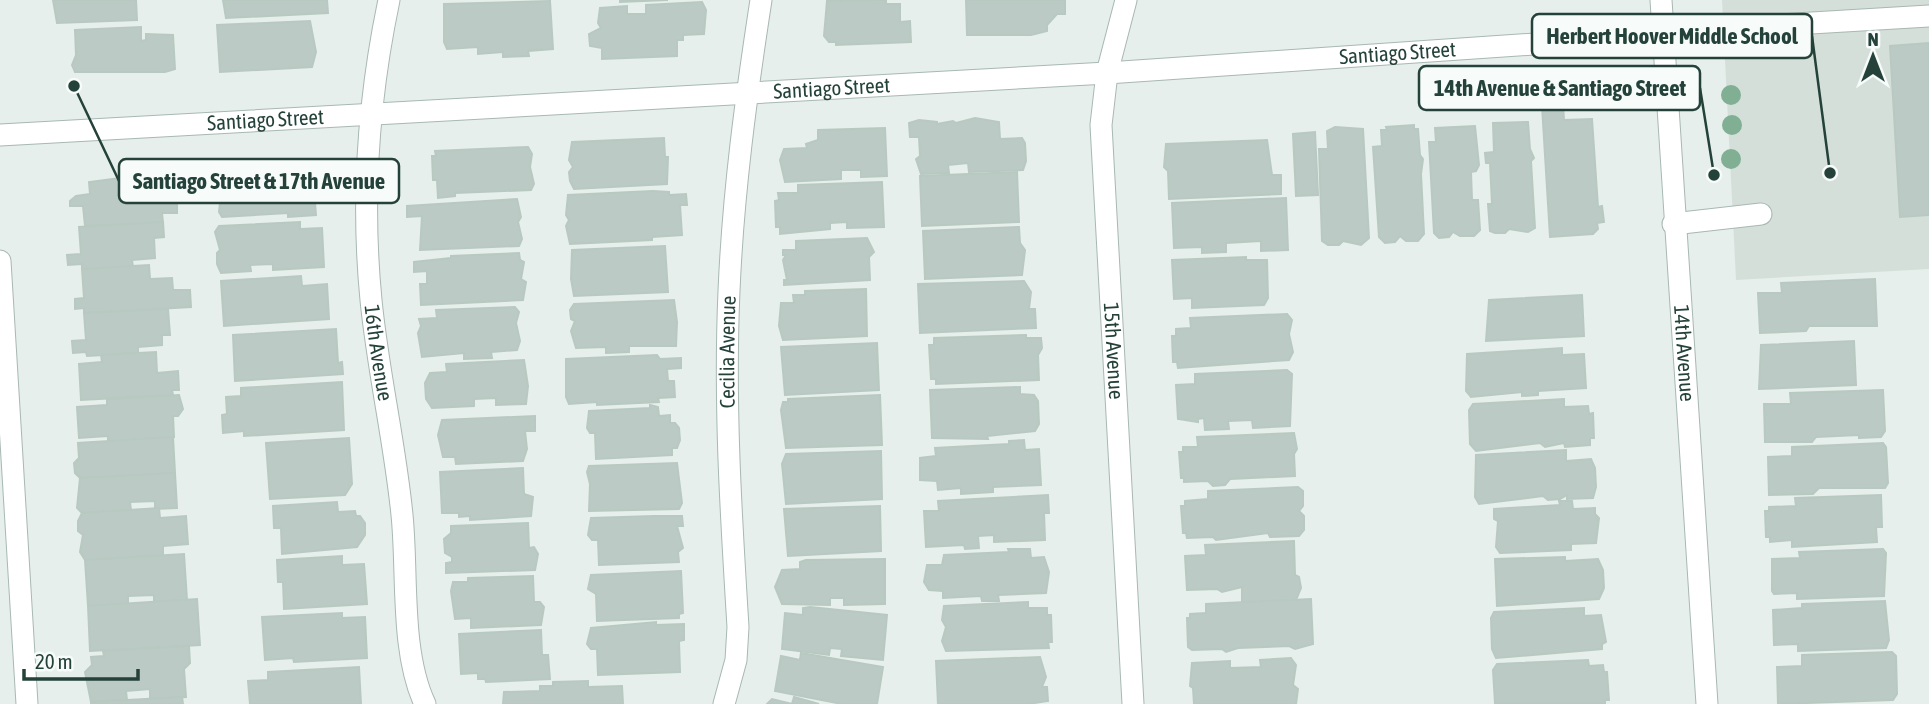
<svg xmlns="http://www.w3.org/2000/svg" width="1929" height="704" viewBox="0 0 1929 704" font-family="'Asap Condensed',sans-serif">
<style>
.built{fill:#d4dfda}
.building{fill:#bbcac4;stroke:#b8c9c2;stroke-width:2}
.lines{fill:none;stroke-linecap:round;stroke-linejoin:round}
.minor-casing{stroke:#a8b8b2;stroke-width:23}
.minor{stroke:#fff;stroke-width:21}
.tree{fill:#80af93}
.labels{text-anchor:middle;stroke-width:7;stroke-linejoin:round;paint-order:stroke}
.street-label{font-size:21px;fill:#24423a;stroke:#f7fbf9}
.leader{fill:none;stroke:#24423a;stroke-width:2.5}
.callout-dot{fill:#24423a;stroke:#f7fbf9;stroke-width:2.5}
.callout{fill:#f7fbf9;stroke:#24423a;stroke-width:2.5}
.callout-label{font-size:23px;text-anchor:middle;font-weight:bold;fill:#24423a}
</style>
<rect width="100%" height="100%" fill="#e6efeb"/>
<!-- built -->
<polygon class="built" points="1722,0 1929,0 1929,269 1736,280"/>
<!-- building -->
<g class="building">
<polygon points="53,0 136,0 137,20 57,23"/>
<polygon points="223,0 327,0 328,13 226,18"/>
<polygon points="620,0 668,0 620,2"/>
<polygon points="886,0 886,4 900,4 900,22 910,21 911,42 836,45 836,42 829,42 824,36 827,1"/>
<polygon points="966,0 1065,0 1065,14 1057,14 1047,25 1047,31 1031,35 967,35"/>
<polygon points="550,1 553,49 528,51 529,56 503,57 503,52 478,54 478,47 447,49 444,42 444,4"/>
<polygon points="702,2 706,10 704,34 683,35 683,40 677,40 677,56 602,59 602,48 590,46 589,34 601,28 598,23 600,8 627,6 627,14 646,14 646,5"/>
<polygon points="310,21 316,52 312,67 220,72 217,25"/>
<polygon points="141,27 141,41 146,40 146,34 173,35 175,69 165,72 75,72 72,65 76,55 75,30"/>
<polygon points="1929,43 1929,215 1900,217 1890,46"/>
<polygon points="1563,105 1564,120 1592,119 1598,207 1602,206 1604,222 1597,223 1598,229 1593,234 1550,237 1542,106"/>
<polygon points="975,118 999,122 1000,139 1022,138 1025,143 1026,161 1023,170 969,172 968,163 948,165 949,173 921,174 916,159 920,156 919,137 910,137 909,123 919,120 937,122 937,124 953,121 956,123"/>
<polygon points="1528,122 1530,149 1534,158 1531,161 1535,228 1528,232 1509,229 1505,233 1495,233 1490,231 1488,204 1492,204 1490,163 1486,163 1485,153 1494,152 1493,123"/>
<polygon points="1414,125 1414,129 1418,129 1420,155 1423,159 1421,174 1424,234 1418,241 1406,241 1400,236 1395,242 1385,243 1379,237 1373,147 1382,146 1381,130 1387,130 1386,127"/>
<polygon points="1475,126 1479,165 1476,171 1471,172 1472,200 1478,200 1480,230 1474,236 1460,236 1453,232 1449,237 1439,238 1434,233 1429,142 1436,142 1435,128"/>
<polygon points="1335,127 1363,129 1369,238 1361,245 1343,241 1339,245 1328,245 1322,241 1319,149 1328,149 1327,131"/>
<polygon points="885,128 887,176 861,177 861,170 841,170 841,179 785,182 780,160 784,149 807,148 806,144 818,140 818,130"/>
<polygon points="1315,132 1318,195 1296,196 1293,134"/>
<polygon points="664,138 665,157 668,157 667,184 574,189 570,181 569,172 573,167 569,160 572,142"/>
<polygon points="1267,140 1272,175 1281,175 1281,194 1169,199 1168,171 1164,167 1166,144"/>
<polygon points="528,147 532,154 530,167 534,184 531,190 455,193 455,196 438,198 437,180 433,180 432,156 436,156 435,151"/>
<polygon points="313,168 313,173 327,183 331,203 315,203 316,215 288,217 288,213 222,217 219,212 221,194 217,181 220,174"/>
<polygon points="1017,172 1019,222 922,226 920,176"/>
<polygon points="135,176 140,179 161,178 162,199 177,198 177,213 162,213 163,222 85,226 83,206 70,206 70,201 76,196 90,194 89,182"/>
<polygon points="882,182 884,227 847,228 847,222 830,223 830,229 780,234 780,227 776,227 775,201 779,200 778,193 798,193 798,185"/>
<polygon points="653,191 669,192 669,195 686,194 687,205 680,205 682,235 652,237 652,240 570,244 566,226 569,220 566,215 568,195"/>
<polygon points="1286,198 1288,250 1261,251 1261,241 1226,243 1226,252 1202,253 1202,247 1174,248 1172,203"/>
<polygon points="517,199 521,217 518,222 522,239 519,246 420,250 422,216 407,217 407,206"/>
<polygon points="163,222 164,237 154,238 155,258 132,260 133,267 82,269 82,264 68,265 67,255 81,254 79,227"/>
<polygon points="300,222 300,229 322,228 324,267 273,270 273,264 250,265 251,271 221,273 217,264 217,253 220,250 215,232 219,226"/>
<polygon points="1019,227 1020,243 1025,250 1022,275 925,279 923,231"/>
<polygon points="867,238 874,252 869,257 870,280 784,285 784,280 787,280 783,260 786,255 783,255 783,250 796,250 796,241"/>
<polygon points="665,246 668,292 574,296 571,279 572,250"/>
<polygon points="519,253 520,260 524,262 521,279 526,282 523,300 421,305 420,284 427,284 427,271 414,272 414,262 451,258 451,256"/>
<polygon points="1246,257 1246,260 1267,260 1268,298 1264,305 1192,308 1192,298 1174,299 1172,260"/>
<polygon points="149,265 150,279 172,278 173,290 190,290 191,307 84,313 84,308 75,309 75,299 84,298 82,269"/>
<polygon points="301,276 302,286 327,284 329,319 224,326 221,281"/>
<polygon points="1875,279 1877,326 1809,326 1806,331 1760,333 1758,293 1782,293 1781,283"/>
<polygon points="1024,281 1031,292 1029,309 1035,309 1036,328 920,333 918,284"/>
<polygon points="866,289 867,336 783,340 779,326 781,303 794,303 793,295 805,295 805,291"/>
<polygon points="1582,295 1584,336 1486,341 1489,300"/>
<polygon points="674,300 677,322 676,346 629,346 629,352 606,353 606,347 576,348 571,331 575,321 571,319 570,310 574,304"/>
<polygon points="515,307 519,312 516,323 520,341 517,350 491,352 492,358 464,359 464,353 422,357 418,333 421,326 419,319 437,318 436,310"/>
<polygon points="168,309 170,335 162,335 162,345 138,347 138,353 87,356 86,352 73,353 72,341 86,340 84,313"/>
<polygon points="1287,314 1292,320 1289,334 1293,352 1289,360 1178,368 1177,362 1173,362 1172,336 1176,336 1176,329 1191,328 1190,318"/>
<polygon points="336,329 338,363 342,362 343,374 235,381 233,335"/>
<polygon points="1026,335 1026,338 1041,338 1042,348 1038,355 1039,380 936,384 936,379 931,379 929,345 934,345 934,338"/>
<polygon points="1854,341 1856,385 1759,389 1761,345"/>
<polygon points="877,343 879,390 785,395 781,347"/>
<polygon points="1562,348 1562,355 1584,354 1586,388 1538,391 1538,395 1522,396 1522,392 1471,397 1466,391 1467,354"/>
<polygon points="156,352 157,373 178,371 179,390 172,390 173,395 81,400 79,364 102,362 101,355"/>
<polygon points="657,355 660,359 681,358 681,368 667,369 668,381 674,381 675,397 658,398 659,402 597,405 597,402 569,404 566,397 566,359"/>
<polygon points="524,360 528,386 526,404 496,405 496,398 474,399 474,406 432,408 426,399 425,383 430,373 447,372 446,364"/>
<polygon points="1287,370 1292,374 1290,426 1253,428 1252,420 1228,421 1229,429 1205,430 1204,418 1198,419 1198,422 1178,419 1176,385 1195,384 1195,374"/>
<polygon points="342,382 344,430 244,436 244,431 223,433 222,415 227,414 226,397 241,396 241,388"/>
<polygon points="1020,387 1020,394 1034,395 1038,401 1039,424 1035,431 987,436 988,439 932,438 930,390"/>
<polygon points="1883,390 1885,431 1881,437 1859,438 1859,435 1816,437 1812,442 1765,442 1764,404 1791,404 1790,393"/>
<polygon points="179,395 183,409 178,416 173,416 174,437 108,441 108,436 79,438 77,407 107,405 107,399"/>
<polygon points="880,395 882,445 786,448 781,410 783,402 788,402 788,399"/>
<polygon points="1564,399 1564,407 1588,406 1589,414 1593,413 1594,438 1590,438 1590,445 1565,447 1564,443 1545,447 1540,443 1476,451 1470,444 1469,410 1473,404"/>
<polygon points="650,405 658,407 659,416 670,415 670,423 675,423 679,428 680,440 677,448 672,448 672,455 596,459 595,433 590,433 587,428 589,411 650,408"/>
<polygon points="535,416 535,431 525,431 527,449 523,461 456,464 455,457 443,457 438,435 442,420"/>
<polygon points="1294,433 1297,449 1294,454 1295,476 1230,479 1225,485 1213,486 1208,481 1184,482 1184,478 1181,478 1179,452 1183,452 1183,447 1198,447 1197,437"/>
<polygon points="173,437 175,473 80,478 75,473 74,463 79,458 78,443"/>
<polygon points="349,438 352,484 345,495 270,499 266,443"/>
<polygon points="1024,440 1025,450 1039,449 1041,485 993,487 993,492 961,494 961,488 938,490 937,481 920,480 920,458 936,456 935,448 1009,444 1009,441"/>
<polygon points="1883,443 1886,447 1888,483 1885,488 1819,488 1813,494 1769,495 1768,457 1792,456 1792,447"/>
<polygon points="1566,450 1566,461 1591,459 1595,468 1596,487 1593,498 1567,499 1567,495 1560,499 1548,500 1543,496 1479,504 1475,497 1476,455"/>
<polygon points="881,451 882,499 786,504 782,464 786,454"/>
<polygon points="677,463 682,503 679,509 589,511 590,484 587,472 589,466"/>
<polygon points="523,468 524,494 533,497 531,516 470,520 470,516 459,517 459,513 442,513 440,472"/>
<polygon points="175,473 177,508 155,509 155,501 130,502 131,510 82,513 77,508 80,478"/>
<polygon points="1298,487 1303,491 1303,506 1299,511 1304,516 1304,530 1299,536 1270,537 1268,533 1216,540 1213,537 1187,538 1186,533 1183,533 1181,506 1185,506 1185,501 1208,499 1208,491"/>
<polygon points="1048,495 1049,513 1044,513 1045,540 994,542 994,535 978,536 979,548 965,549 964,545 926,547 924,511 939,511 938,501"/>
<polygon points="1881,495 1882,527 1876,527 1877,542 1792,547 1792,540 1770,542 1770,537 1766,537 1765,511 1769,511 1769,507 1796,506 1795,498"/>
<polygon points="1559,501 1572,501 1573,509 1595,508 1595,514 1599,518 1596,543 1571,544 1571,550 1500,553 1496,547 1498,521 1494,519 1494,509 1560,505"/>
<polygon points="337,502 338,512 355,511 356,516 360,516 365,523 365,535 357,547 282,554 281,528 274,528 273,506"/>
<polygon points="880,506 881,551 788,556 784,509"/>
<polygon points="159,508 160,518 186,516 188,544 163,546 163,555 85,560 80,552 83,535 78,531 78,521 82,513"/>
<polygon points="654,516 682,516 683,526 677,526 683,548 678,552 679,562 599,565 598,540 592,540 588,535 591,518"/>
<polygon points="528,523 529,548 534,547 538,554 535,570 446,573 446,563 452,562 452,557 445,553 444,539 451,533 451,526"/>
<polygon points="1294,541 1295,575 1299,577 1301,588 1296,600 1242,603 1242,587 1222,592 1217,589 1187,590 1185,556 1206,555 1205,545"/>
<polygon points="1008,549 1030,549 1031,558 1044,557 1049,572 1046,593 998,595 999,601 982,601 981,596 943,598 943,591 929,590 924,582 927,565 942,565 944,555 1009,552"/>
<polygon points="1883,549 1886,553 1884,596 1797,599 1797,593 1774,594 1772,591 1772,559 1800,558 1799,552"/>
<polygon points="184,554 187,600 154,602 154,595 128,596 128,604 88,606 85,560"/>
<polygon points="342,556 342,565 364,564 367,604 284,609 283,582 278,582 277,560"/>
<polygon points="1565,557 1565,561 1598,559 1603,570 1604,588 1599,599 1497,606 1495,559"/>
<polygon points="885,559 885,604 844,605 844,598 830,598 830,605 782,604 775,587 782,570 800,569 800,562 806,560"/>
<polygon points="681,571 683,613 679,614 679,618 597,621 596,594 588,589 591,575"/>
<polygon points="533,576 534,602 540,602 544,607 541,625 471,628 471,618 455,619 451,591 453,582 468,582 468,578"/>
<polygon points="197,599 200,645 90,651 88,606"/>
<polygon points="1311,599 1313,644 1295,649 1289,646 1238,648 1226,652 1222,649 1192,650 1188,647 1187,618 1190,618 1190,614 1206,613 1206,604"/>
<polygon points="1885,601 1889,640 1886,648 1798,651 1798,644 1774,645 1773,610 1802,608 1802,604"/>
<polygon points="1028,602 1028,608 1047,608 1047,615 1051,615 1052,642 1048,642 1049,648 946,651 942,641 946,627 942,620 944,606"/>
<polygon points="810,607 887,615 883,660 841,656 842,649 830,648 829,655 782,649 785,613 803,615 803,608"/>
<polygon points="1584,608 1584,616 1601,615 1606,642 1602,644 1602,649 1496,658 1492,649 1491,618 1494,612"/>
<polygon points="342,613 342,618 365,617 367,658 294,662 293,658 265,660 262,617"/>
<polygon points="656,622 656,625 684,624 684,640 679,641 680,672 598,675 597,649 591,649 587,644 591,628"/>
<polygon points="541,630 542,655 548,655 550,679 486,682 485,679 478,679 478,673 461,674 459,634"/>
<polygon points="189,646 190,663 184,669 186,697 150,699 150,689 126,691 127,700 91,702 85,672 92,665 91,657 104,656 103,651"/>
<polygon points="1892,652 1896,656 1897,694 1893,700 1778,704 1777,667 1802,666 1802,655"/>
<polygon points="801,653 883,667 877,704 842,704 775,691 781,656 800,660"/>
<polygon points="1040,657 1046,677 1042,687 1047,687 1048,701 1028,704 938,704 936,661"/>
<polygon points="1291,658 1296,665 1293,685 1298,689 1296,704 1194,704 1193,688 1190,686 1192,663 1230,661 1230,668 1261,667 1260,660"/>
<polygon points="1588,660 1589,666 1603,665 1604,672 1607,672 1609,700 1605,700 1605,704 1495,703 1493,670 1497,664"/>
<polygon points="359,667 361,704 250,704 248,681 268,680 268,672"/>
<polygon points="588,681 588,687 622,686 623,704 503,704 504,692 540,691 540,686 553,686 553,682"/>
<polygon points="182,697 183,704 91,704 91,702"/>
<polygon points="794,697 819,704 767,704 772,699 792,704"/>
</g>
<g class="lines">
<!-- minor casing -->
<g class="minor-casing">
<g id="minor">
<path id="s1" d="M389,0C368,100 361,198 371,300C378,372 395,443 402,515C408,573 400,651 425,704"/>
<path id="s2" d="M1126,0L1107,73L1101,125L1133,704"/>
<path id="s3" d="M1661,0L1707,704"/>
<path id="s4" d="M0,135L1107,73L1593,40L1726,28L1929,16"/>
<polyline points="1673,224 1761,214"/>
<polyline points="0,261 27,704"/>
<path id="s5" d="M724,704L736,660L738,627C731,515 724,404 729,291C733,194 746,97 761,0"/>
</g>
</g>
<!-- minor -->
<use href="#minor" class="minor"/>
</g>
<!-- trees -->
<g class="tree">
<circle cx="1731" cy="95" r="10"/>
<circle cx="1732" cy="125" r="10"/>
<circle cx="1731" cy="159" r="10"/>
</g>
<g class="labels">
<!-- street labels -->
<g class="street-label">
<text dy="7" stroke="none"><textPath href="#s4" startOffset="1400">Santiago Street</textPath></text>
<text dy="7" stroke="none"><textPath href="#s4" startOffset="833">Santiago Street</textPath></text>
<text dy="7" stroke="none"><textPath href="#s4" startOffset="266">Santiago Street</textPath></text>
<text dy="7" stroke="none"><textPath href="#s2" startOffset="354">15th Avenue</textPath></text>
<text dy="7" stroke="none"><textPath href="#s5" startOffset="354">Cecilia Avenue</textPath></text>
<text dy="7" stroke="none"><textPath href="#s3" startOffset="354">14th Avenue</textPath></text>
<text dy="7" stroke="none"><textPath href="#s1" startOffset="355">16th Avenue</textPath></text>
</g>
</g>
<!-- callouts -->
<path class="leader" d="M1830 173L1812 36M1714 175L1700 88M74 86L119 181"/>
<g class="callout-dot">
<circle cx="1830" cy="173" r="7"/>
<circle cx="1714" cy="175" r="7"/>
<circle cx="74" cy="86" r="7"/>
</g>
<g class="callout">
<rect x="1532" y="14" width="280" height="44" rx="7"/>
<rect x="1419" y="66" width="281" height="44" rx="7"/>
<rect x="119" y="159" width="280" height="44" rx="7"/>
</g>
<g class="callout-label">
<text x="1672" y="44">Herbert Hoover Middle School</text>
<text x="1560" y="96">14th Avenue &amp; Santiago Street</text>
<text x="259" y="189">Santiago Street &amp; 17th Avenue</text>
</g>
<!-- north arrow -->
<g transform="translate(1873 56)" stroke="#f7fbf9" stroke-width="5" paint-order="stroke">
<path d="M0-5L12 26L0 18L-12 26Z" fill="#24423a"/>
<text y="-10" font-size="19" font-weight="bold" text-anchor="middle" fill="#24423a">N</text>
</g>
<!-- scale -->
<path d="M24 669v10h114v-10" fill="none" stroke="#24423a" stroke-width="3.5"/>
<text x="35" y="669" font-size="21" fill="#24423a" stroke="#f7fbf9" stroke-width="5" paint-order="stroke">20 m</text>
</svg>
